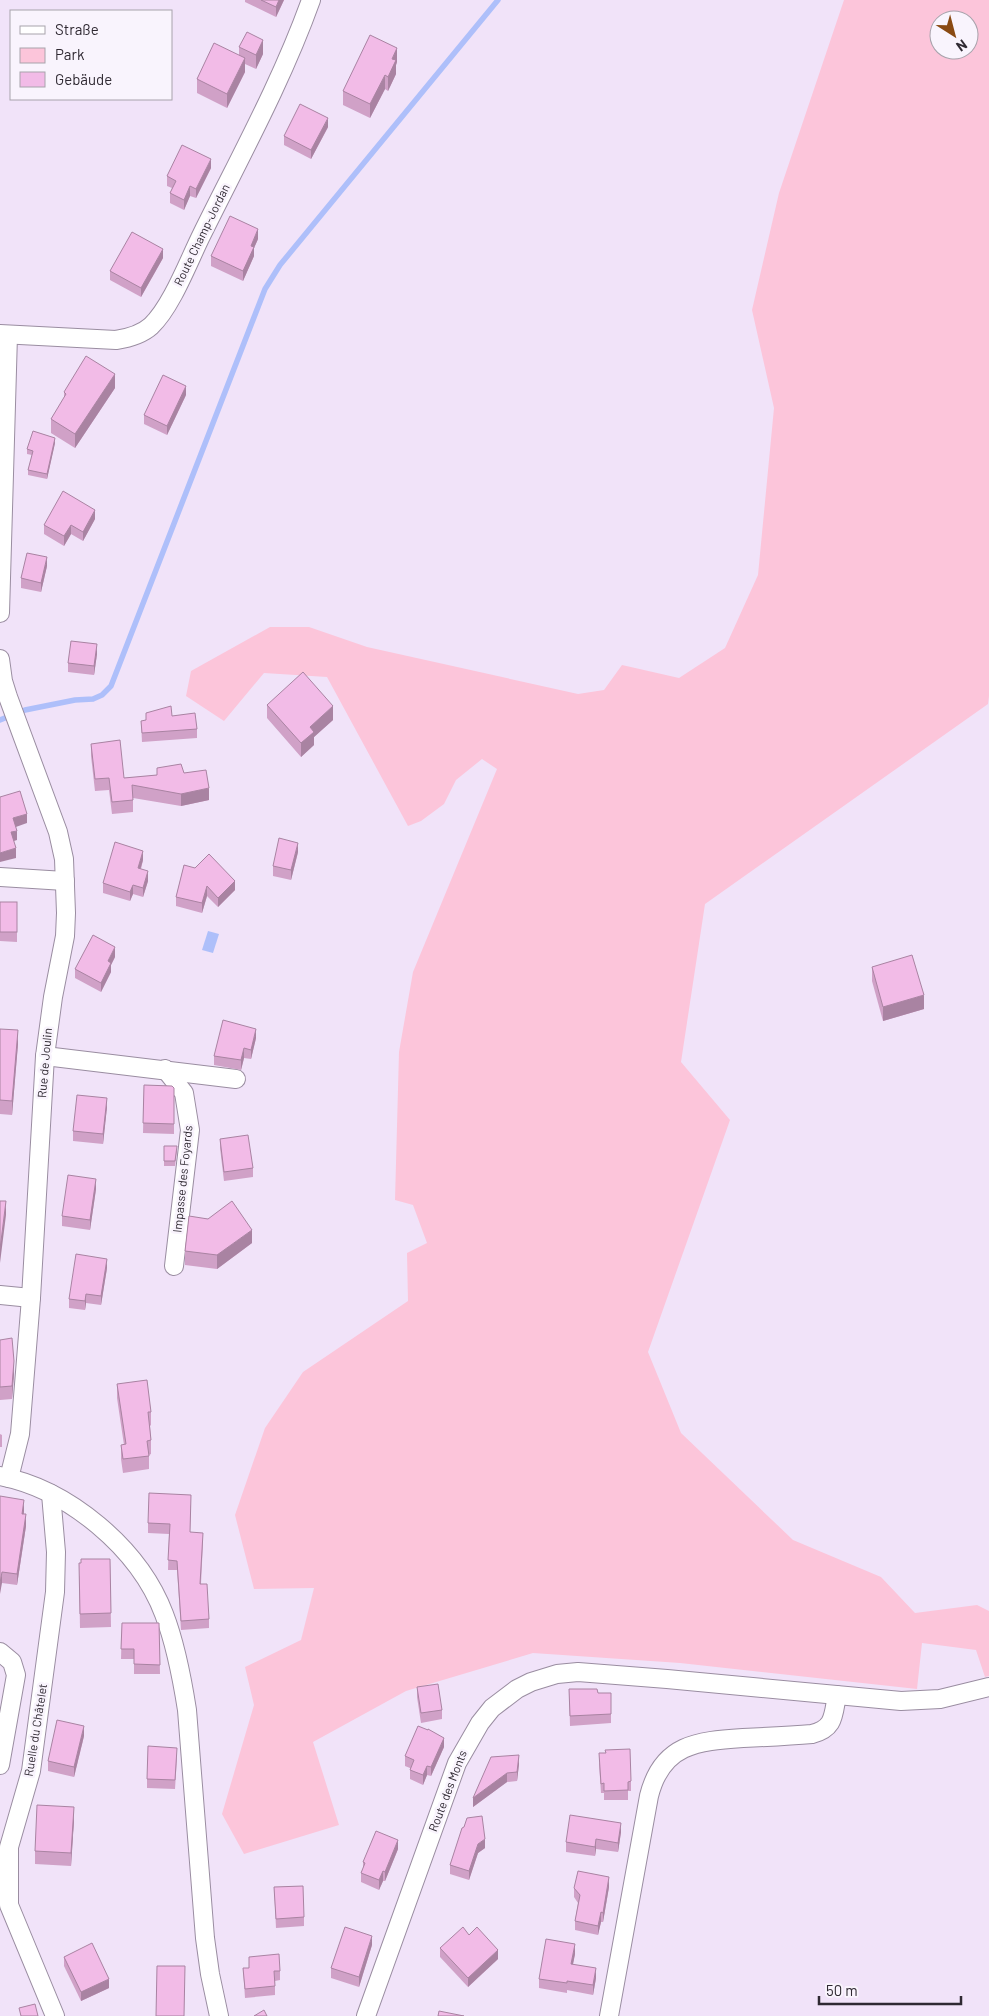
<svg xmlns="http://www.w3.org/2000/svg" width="989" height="2016" viewBox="0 0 989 2016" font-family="Barlow,sans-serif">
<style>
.green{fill:#fcc5da;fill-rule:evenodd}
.water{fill:#aebffa}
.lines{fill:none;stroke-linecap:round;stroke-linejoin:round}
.stream{stroke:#aebffa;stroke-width:5.5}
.street-casing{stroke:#9a8da1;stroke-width:20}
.street{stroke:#fff;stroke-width:18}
.wall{fill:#d0a1c7}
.shaded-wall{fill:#a983a2}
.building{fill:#f2bbe7;stroke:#a983a2}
.labels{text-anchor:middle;stroke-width:5;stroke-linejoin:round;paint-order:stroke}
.street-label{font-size:12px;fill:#2f2932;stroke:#f9f4fd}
</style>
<rect width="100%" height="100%" fill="#f1e3f9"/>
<!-- green -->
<path class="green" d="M844,0H989V696L988,704L705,904L681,1062L730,1120L648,1352L681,1433L793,1540L881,1577L915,1613L977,1605L989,1611V1676L985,1677L976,1650L922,1643L917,1689L680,1663L533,1653L406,1691L313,1742L339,1825L244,1854L222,1814L254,1705L245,1667L301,1640L314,1588L254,1589L235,1515L265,1428L303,1372L408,1301L407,1253L427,1243L413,1205L395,1200L399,1052L413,972L497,769L482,759L456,780L444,804L421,821L408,826L327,677L264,673L224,721L186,696L191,671L270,627H309L367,647L578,694L604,690L622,665L679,678L725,648L758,575L774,408L752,310L779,193ZM939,20H969V50H939Z"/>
<!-- water -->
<polygon class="water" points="208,931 219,934 213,953 202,950"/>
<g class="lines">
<!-- stream -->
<polyline class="stream" points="0,720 25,710 75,700 93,699 102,695 111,686 265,289 280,265 498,0"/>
<!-- street casing -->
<g class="street-casing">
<g id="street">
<path d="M0,334L116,340C129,338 141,335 151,326C172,306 189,260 202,234C240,157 282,81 311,0"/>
<polyline points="0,613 8,335"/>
<polyline points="0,659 3,681 8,697 58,832 64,859 66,913 65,936 53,997 45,1056 31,1298 20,1434 9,1478"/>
<polyline points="0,877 65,881"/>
<polyline points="45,1056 236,1079"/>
<polyline points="165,1069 184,1093 190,1130 174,1266"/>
<polyline points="0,1295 31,1298"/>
<path d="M0,1476C68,1489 139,1548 164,1614C176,1645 182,1678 187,1710L205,1938L210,1974L219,2016"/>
<polyline points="51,1494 56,1552 55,1592 31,1771 9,1847 9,1905 55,2016"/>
<polyline points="0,1652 12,1662 16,1675 0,1765"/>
<polyline points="366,2016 457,1763 480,1723 492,1708 517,1689 531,1682 557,1674 578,1672 667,1679 901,1701 940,1699 989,1687"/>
<path d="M609,2016L649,1796C662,1744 697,1741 743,1738C766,1737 789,1736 812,1734C835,1728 833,1715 837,1695"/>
</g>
</g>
<!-- street -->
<use href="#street" class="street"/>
</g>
<!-- wall -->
<g class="wall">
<polygon points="245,0 284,0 276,17 245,2"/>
<polygon points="239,47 263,54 256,69 245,64 245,72 227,108 197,93 197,79 239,55"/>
<polygon points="397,62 396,65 396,74 388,91 385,89 370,118 343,105 343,91"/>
<polygon points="328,127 311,159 284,145 284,136"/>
<polygon points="211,168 196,198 190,196 184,210 170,203 170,193 172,188 167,186 167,176"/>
<polygon points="258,239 254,248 254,256 243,281 211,266 211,256"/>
<polygon points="163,258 141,297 110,280 110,271"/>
<polygon points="115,388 75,448 51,433 51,419 64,399 64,392"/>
<polygon points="186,395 167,435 144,424 144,415"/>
<polygon points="55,443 47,479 28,475 28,470 32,455 27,454 27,449"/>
<polygon points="95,519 83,541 71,534 64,546 44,534 44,525"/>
<polygon points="47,566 41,592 21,588 21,578"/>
<polygon points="97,654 94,675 68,672 68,663"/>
<polygon points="267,705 333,720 314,737 314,745 301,757 267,718"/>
<polygon points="141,721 197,729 197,738 142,742"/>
<polygon points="91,744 124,778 184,773 209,800 181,806 133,798 133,812 112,814 109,790 95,791 91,756"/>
<polygon points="298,852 291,880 273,876 273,866"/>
<polygon points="143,860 141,869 148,881 143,897 133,894 130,901 103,893 103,883"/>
<polygon points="184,865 235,890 218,907 207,896 202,913 176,906 176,897"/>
<polygon points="0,902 17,902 17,942 0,941"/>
<polygon points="115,957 111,965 111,972 101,992 75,978 75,969"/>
<polygon points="872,967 924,1009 883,1021 872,981"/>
<polygon points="0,1029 18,1044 12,1115 0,1114"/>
<polygon points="256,1038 251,1059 244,1058 241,1070 214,1065 214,1056"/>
<polygon points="144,1085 174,1088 174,1134 143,1133"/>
<polygon points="107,1107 103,1144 73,1141 73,1131"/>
<polygon points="220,1139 253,1168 253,1177 224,1181 220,1148"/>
<polygon points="164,1146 177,1151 175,1166 164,1166"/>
<polygon points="96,1189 90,1230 62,1226 62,1216"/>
<polygon points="252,1243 217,1269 185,1265 185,1251"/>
<polygon points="107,1268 101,1305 86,1303 85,1310 69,1308 69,1299"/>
<polygon points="0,1340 14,1374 12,1399 0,1400"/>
<polygon points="117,1384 151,1412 151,1425 150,1426 151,1440 151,1454 149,1455 149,1469 123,1473 121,1459 121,1445 124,1445 117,1398"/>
<polygon points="0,1434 2,1435 2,1447 0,1447"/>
<polygon points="0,1496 24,1511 24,1514 26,1526 17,1585 2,1583"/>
<polygon points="191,1505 190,1532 203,1542 201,1584 209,1619 209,1628 181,1630 177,1570 168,1570 169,1534 148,1533 148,1523"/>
<polygon points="110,1559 111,1627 80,1628 79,1576"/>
<polygon points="122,1623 159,1623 160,1674 134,1674 134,1659 121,1659"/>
<polygon points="417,1687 442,1710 442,1719 421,1723 417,1697"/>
<polygon points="569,1689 598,1693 611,1693 611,1723 570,1726"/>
<polygon points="84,1736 74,1777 48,1771 48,1761"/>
<polygon points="444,1747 431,1776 427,1775 423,1785 410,1779 410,1768 405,1766 405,1756"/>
<polygon points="177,1757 175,1789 147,1788 147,1779"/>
<polygon points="599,1763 631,1781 631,1791 628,1791 628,1800 604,1800 604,1793 601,1793"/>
<polygon points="519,1764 517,1781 507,1782 473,1807 473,1798"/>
<polygon points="74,1820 71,1866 35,1864 35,1851"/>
<polygon points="464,1827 485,1848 478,1853 469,1880 450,1874 450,1865"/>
<polygon points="621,1832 618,1852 596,1849 595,1856 566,1852 566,1842"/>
<polygon points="398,1849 385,1881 383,1881 379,1890 361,1882 361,1873 363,1869 363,1862"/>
<polygon points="274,1887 304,1917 304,1926 276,1928"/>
<polygon points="609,1887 603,1922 601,1922 598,1935 575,1930 575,1921 578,1903 574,1897 574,1888"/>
<polygon points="469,1935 498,1959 468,1987 440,1957 440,1948"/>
<polygon points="372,1945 359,1987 331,1978 331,1968"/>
<polygon points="575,1954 573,1964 596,1978 593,1995 567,1990 567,1993 539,1988 539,1979"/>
<polygon points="64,1957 109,1988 81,2001 64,1966"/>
<polygon points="249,1957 280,1971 280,1980 275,1981 275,1995 245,1998 243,1968 249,1968"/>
</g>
<!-- shaded-wall -->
<g class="shaded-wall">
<polygon points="279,0 284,0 276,17 276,7"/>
<polygon points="263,40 263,54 256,69 256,55"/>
<polygon points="397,48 397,62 396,65 396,74 388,91 388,77 392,59"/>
<polygon points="245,58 245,72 227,108 227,94"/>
<polygon points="385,75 385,89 370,118 370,104"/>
<polygon points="328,118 328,127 311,159 311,150"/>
<polygon points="211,159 211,168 196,198 196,189"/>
<polygon points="190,186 190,196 184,210 184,200"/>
<polygon points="258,229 258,239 254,248 254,256 243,281 243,271 251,246"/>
<polygon points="163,249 163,258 141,297 141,288"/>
<polygon points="115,374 115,388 75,448 75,434"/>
<polygon points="186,386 186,395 167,435 167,426"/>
<polygon points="55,438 55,443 47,479 47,474"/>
<polygon points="95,510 95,519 83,541 83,532"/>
<polygon points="71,525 71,534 64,546 64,536"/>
<polygon points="47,557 47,566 41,592 41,583"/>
<polygon points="97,644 97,654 94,675 94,666"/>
<polygon points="333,706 333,720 314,737 314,745 301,757 301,743 310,727"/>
<polygon points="209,788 209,800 181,806 181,794"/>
<polygon points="27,814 27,823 13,828 13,818"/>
<polygon points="17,831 17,840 11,842 11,832"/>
<polygon points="298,843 298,852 291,880 291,870"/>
<polygon points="16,848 16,858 0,862 0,853"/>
<polygon points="143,851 143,860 138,877 138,868"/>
<polygon points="148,871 148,881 143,897 143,888"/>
<polygon points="235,881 235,890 218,907 218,898"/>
<polygon points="133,885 133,894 130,901 130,892"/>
<polygon points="207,886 207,896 202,913 202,903"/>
<polygon points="115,947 115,957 111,965 111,972 101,992 101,983 108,961"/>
<polygon points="924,995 924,1009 883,1021 883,1007"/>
<polygon points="256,1029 256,1038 251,1059 251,1050"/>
<polygon points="18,1030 18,1044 12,1115 12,1101"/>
<polygon points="244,1048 244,1058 241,1070 241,1060"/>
<polygon points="107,1098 107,1107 103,1144 103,1134"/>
<polygon points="96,1179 96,1189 90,1230 90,1220"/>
<polygon points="6,1201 6,1215 0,1263 0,1249"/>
<polygon points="252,1230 252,1243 217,1269 217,1255"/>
<polygon points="107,1259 107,1268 101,1305 101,1296"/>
<polygon points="86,1294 86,1303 85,1310 85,1301"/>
<polygon points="14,1361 14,1374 12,1399 12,1386"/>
<polygon points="24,1500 24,1511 22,1525 22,1514"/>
<polygon points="26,1514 26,1526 17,1585 17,1574"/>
<polygon points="2,1572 2,1583 0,1594 0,1583"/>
<polygon points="84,1726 84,1736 74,1777 74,1767"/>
<polygon points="444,1738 444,1747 431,1776 431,1767"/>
<polygon points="519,1755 519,1764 517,1781 517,1772"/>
<polygon points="427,1766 427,1775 423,1785 423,1775"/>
<polygon points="507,1773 507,1782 473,1807 473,1798"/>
<polygon points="74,1807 74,1820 71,1866 71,1853"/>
<polygon points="621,1823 621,1832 618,1852 618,1843"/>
<polygon points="485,1839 485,1848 478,1853 469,1880 469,1871 478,1844"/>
<polygon points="596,1839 596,1849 595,1856 595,1847"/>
<polygon points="398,1840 398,1849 385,1881 385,1872"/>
<polygon points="383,1871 383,1881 379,1890 379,1880"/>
<polygon points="609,1877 609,1887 603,1922 603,1913"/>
<polygon points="601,1912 601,1922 598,1935 598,1926"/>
<polygon points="372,1936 372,1945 359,1987 359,1977"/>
<polygon points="575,1944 575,1954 571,1974 571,1964"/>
<polygon points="498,1950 498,1959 468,1987 468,1978"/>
<polygon points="596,1968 596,1978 593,1995 593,1985"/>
<polygon points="109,1979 109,1988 81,2001 81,1992"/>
</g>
<!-- building -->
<g class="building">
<polygon points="261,0 279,0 276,7"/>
<polygon points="247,32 263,40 256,55 239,47"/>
<polygon points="370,35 397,48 392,59 396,60 388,77 385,75 370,104 343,91"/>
<polygon points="214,43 245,58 227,94 197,79"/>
<polygon points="300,104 328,118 311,150 284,136"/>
<polygon points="182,145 211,159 196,189 190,186 184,200 170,193 176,181 167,176"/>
<polygon points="230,216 258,229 251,246 254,247 243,271 211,256"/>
<polygon points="132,232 163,249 141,288 110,271"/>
<polygon points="86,356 115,374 75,434 51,419 66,394 64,392"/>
<polygon points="163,375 186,386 167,426 144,415"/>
<polygon points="33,431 55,438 47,474 28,470 33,451 27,449"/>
<polygon points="63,491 95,510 83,532 71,525 64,536 44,525"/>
<polygon points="27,553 47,557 41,583 21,578"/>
<polygon points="71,641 97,644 94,666 68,663"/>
<polygon points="303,672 333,706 310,727 314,732 301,743 267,705"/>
<polygon points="171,706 172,716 195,713 197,729 142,733 141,721 146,720 146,713"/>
<polygon points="120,740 124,778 157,775 157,768 181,764 184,773 206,770 209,788 181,794 132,785 133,800 112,802 109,778 95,779 91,744"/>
<polygon points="20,791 27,814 13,818 17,831 11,832 16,848 0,853 0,797"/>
<polygon points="279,838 298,843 291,870 273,866"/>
<polygon points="115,842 143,851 138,868 148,871 143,888 133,885 130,892 103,883"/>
<polygon points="209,854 235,881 218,898 207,886 202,903 176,897 184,865 195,868"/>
<rect x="0" y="902" width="17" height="30"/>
<polygon points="93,935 115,947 108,961 111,963 101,983 75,969"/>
<polygon points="912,955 924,995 883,1007 872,967"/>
<polygon points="223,1020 256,1029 251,1050 244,1048 241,1060 214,1056"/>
<polygon points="0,1029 18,1030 12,1101 0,1100"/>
<polygon points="144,1085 172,1086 174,1088 174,1124 143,1123"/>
<polygon points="77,1095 107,1098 103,1134 73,1131"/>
<polygon points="248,1135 253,1168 224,1172 220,1139"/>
<polygon points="164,1146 177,1146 175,1161 164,1161"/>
<polygon points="68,1175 96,1179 90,1220 62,1216"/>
<polygon points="0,1201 6,1201 0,1249"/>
<polygon points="232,1201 252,1230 217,1255 185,1251 189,1216 208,1219"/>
<polygon points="76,1254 107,1259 101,1296 86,1294 85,1301 69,1299"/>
<polygon points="12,1338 14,1361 12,1386 0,1387 0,1340"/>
<polygon points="147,1380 151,1412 148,1412 151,1440 147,1441 149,1456 123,1459 121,1445 126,1444 117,1384"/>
<polygon points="149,1493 191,1495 190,1532 203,1533 200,1584 207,1584 209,1619 181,1621 177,1561 168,1560 170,1524 148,1523"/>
<polygon points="0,1496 24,1500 22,1514 26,1514 17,1574 2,1572 0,1583"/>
<polygon points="81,1559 110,1559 111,1613 80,1614 79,1563 81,1563"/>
<polygon points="122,1623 159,1623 160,1665 134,1664 134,1649 121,1649"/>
<polygon points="438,1684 442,1710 421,1713 417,1687"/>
<polygon points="569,1689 597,1689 598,1693 611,1693 611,1714 570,1716"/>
<polygon points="57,1720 84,1726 74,1767 48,1761"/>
<polygon points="418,1726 428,1730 428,1729 444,1738 431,1767 427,1766 423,1775 410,1770 414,1760 405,1756"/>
<polygon points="148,1746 177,1748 175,1780 147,1779"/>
<polygon points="630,1749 631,1781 628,1782 628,1790 604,1791 604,1783 601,1784 599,1753 606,1753 605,1750"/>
<polygon points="519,1755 517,1772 507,1773 473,1798 491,1757"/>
<polygon points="37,1805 74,1807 71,1853 35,1851"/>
<polygon points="570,1815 621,1823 618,1843 596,1839 595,1847 566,1842"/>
<polygon points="482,1816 485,1839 478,1844 469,1871 450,1865 462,1828 464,1827 467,1818"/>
<polygon points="376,1831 398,1840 385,1872 383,1871 379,1880 361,1873 365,1863 363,1862"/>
<polygon points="578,1871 609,1877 603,1913 601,1912 598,1926 575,1921 580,1895 574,1888"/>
<polygon points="303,1886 304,1917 276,1919 274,1887"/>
<polygon points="345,1927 372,1936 359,1977 331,1968"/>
<polygon points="463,1927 469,1935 477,1927 498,1950 468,1978 440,1948"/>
<polygon points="546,1939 575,1944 571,1964 596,1968 593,1985 567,1981 567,1983 539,1979"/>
<polygon points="92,1943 109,1979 81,1992 64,1957"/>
<polygon points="279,1954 280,1971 274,1971 275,1986 245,1989 243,1968 249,1968 249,1957"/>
<polygon points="157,1966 185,1966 184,2016 156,2016"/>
<polygon points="35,2004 38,2016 21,2016 19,2008"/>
<polygon points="264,2010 267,2016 254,2016"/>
<polygon points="439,2011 464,2016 438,2016"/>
</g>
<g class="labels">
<!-- street labels -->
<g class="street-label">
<text transform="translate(202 235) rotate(-64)" y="4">Route Champ-Jordan</text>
<text transform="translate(45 1063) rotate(-85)" y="4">Rue de Joulin</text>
<text transform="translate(183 1179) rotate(-84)" y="4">Impasse des Foyards</text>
<text transform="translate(36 1730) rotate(-81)" y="4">Ruelle du Châtelet</text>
<text transform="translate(448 1791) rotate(-69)" y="4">Route des Monts</text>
</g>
</g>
<!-- legend -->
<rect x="10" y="10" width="162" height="90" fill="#f9f4fd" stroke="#a8a3ac"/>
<rect x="20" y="26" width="25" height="8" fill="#ffffff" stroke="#a8a3ac"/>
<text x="55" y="35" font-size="15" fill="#2f2932">Straße</text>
<rect x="20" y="48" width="25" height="15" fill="#fcc5da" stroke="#a8a3ac"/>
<text x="55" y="60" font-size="15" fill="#2f2932">Park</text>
<rect x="20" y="72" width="25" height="15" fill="#f2bbe7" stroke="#a8a3ac"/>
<text x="55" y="85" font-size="15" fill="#2f2932">Gebäude</text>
<!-- north arrow -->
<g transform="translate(954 35) rotate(144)"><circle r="24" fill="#f9f4fd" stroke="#a8a3ac"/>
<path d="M0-4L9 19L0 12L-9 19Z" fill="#8a4a13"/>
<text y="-8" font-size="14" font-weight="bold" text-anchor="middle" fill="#2f2932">N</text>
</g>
<!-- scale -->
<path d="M819 1996v8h142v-8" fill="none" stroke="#2f2932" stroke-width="2.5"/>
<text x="826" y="1996" font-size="15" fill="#2f2932" stroke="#f9f4fd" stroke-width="4" paint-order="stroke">50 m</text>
</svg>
